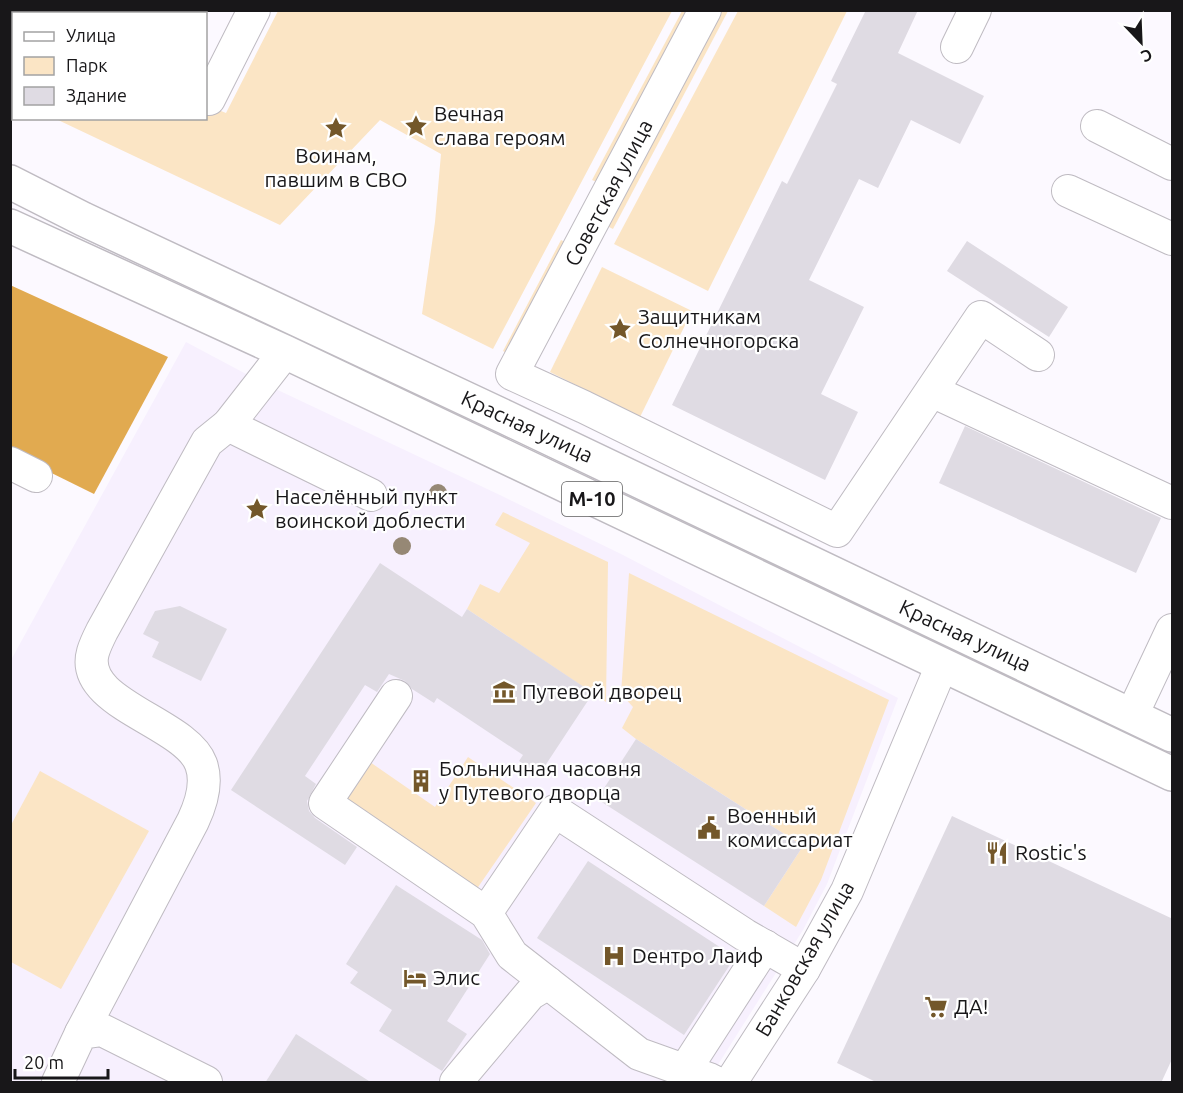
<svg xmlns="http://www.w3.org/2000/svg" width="1183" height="1093" viewBox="0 0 1183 1093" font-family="Ubuntu,sans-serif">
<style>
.built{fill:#f7f0fe}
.green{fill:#fbe5c5}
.forest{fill:#e1aa50}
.building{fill:#dfdbe3}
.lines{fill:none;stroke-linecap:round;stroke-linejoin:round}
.minor-casing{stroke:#bfbbc2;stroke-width:34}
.highway-casing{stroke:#bfbbc2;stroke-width:36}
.minor{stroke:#fff;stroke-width:32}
.highway{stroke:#fff;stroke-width:33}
.tree{fill:#968875}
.labels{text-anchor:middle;stroke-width:4.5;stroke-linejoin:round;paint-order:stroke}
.shield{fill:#fff;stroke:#5d5d5e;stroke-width:1.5}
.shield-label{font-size:20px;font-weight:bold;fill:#181719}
.poi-label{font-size:21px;fill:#181719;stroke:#fff;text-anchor:start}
.street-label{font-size:21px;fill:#181719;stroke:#fff}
</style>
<rect width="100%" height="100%" fill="#fcf9ff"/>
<!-- built -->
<polygon class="built" points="186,342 263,383 502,496 621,554 898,698 827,884 803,930 707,1082 11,1082 11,660"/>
<!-- green -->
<g class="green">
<polygon points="278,11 672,11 493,349 422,314 435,222 441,154 380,120 280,225 58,120 58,118 206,118 206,105 226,113"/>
<polygon points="682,11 691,11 599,183 592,180"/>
<polygon points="719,11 728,11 613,229 605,225"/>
<polygon points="738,11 847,11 708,291 614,244"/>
<polygon points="561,240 569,244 510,355 503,351"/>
<polygon points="602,267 692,311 640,417 550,372"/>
<polygon points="503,512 608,562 606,702 467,609 480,584 499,593 530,543 495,525"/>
<polygon points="629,573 889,700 821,880 796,927 764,906 803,846 636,739 622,728 633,707 621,694"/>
<path d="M468,757L536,803L474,893L348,805C346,787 358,775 367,760L435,807Z"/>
<polygon points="40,771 149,831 61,989 11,962 11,825"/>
</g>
<!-- forest -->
<polygon class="forest" points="10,285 168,357 94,494 11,453"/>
<!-- building -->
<g class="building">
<polygon points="866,10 918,10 898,53 984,96 960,144 911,120 878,188 859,179 809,280 864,307 821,394 858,412 825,480 672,405 782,181 787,184 837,84 831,81"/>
<polygon points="967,241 1068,307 1049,337 947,271"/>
<polygon points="965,426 1161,518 1136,573 939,483"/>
<polygon points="380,563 462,617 467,609 593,693 539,775 519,761 523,755 437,698 434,703 412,689 405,681 389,674 377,692 365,685 305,776 316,784 307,801 309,811 315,818 357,847 345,865 231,790"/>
<polygon points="180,606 227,629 201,681 152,657 159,642 143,634 155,611"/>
<polygon points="636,739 803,846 764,906 597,799"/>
<polygon points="952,816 1173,919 1173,1057 1161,1083 878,1083 837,1063"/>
<polygon points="588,861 735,957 684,1035 537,938"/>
<polygon points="396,885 482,940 490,954 447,1021 467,1034 442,1071 379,1031 392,1010 350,983 358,972 346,964"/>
<polygon points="296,1034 372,1083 265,1083"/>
</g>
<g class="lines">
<!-- minor casing -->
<g class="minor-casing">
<g id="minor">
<polyline points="22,10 28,14"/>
<polyline points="705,10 512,374 584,407 837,531 981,317 1038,355"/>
<polyline points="134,14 136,10"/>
<polyline points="957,47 975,10"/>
<polyline points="206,98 209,99 254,10"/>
<polyline points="1097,126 1172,164"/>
<polyline points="1068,191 1172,239"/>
<polyline points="932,391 1172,503"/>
<polyline points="228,425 371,495"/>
<polyline points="10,463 36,476"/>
<polyline points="396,696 325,803 486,913 512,955 639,1054 709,1079 715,1082"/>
<polyline points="1132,715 1172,630"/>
<polyline points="486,913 555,811 745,935 804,969"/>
<path d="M81,1033L193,821C201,804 208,783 201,764C186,722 78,704 93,652C95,645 99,637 102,631L207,442L228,425L285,352"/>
<polyline points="685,1070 765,946"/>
<polyline points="58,1082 81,1033 102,1030 206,1082"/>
<polyline points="456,1082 530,994 548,983"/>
<polyline points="731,1082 804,969 847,891 942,665"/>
</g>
</g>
<!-- highway casing -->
<g class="highway-casing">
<g id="highway">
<polyline points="10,182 83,219 505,417 1172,735"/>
<polyline points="10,226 285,352 1172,774"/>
</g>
</g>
<!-- minor -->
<use href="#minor" class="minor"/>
<!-- highway -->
<use href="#highway" class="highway"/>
</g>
<!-- trees -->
<g class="tree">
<circle cx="438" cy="493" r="9"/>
<circle cx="402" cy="546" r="9"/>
</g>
<!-- icons -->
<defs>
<g id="sight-bare" transform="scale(1.8)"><path d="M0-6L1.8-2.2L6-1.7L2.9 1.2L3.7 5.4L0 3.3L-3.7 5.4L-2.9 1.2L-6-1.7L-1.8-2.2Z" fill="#73572a" stroke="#fff" stroke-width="2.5" paint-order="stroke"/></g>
<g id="museum-bare" transform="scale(1.8)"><path d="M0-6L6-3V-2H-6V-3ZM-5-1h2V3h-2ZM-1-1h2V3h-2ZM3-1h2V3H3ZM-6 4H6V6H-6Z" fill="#73572a" stroke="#fff" stroke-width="2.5" paint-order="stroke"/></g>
<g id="building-bare" transform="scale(1.8)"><path d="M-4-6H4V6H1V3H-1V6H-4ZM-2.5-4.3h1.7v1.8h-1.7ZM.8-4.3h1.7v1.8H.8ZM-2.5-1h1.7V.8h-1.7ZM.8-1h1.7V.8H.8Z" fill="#73572a" stroke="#fff" stroke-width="2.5" paint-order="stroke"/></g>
<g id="civic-bare" transform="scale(1.8)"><path d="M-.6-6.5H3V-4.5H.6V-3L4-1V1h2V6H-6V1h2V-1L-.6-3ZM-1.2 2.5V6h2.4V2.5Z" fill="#73572a" stroke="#fff" stroke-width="2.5" paint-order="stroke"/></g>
<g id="restaurant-bare" transform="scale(1.8)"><path d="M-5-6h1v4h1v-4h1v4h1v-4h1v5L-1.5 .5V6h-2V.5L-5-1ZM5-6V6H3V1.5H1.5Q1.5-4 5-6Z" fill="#73572a" stroke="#fff" stroke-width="2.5" paint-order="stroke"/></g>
<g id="hospital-bare" transform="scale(1.8)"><path d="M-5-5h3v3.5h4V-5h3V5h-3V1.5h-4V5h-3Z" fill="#73572a" stroke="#fff" stroke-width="2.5" paint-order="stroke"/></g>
<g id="hotel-bare" transform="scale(1.8)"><path d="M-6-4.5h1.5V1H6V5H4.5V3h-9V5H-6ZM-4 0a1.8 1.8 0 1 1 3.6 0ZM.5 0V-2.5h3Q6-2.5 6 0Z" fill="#73572a" stroke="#fff" stroke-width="2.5" paint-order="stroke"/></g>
<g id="supermarket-bare" transform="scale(1.8)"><path d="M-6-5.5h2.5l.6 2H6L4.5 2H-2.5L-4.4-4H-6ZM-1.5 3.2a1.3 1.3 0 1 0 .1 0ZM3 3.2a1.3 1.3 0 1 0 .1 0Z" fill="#73572a" stroke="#fff" stroke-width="2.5" paint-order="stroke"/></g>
</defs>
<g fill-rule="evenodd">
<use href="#sight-bare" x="416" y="126"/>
<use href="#sight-bare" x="336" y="128"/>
<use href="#sight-bare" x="620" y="329"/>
<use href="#sight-bare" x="257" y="509"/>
<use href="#museum-bare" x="504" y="692"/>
<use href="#building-bare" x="421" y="781"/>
<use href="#civic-bare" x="709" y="828"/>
<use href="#restaurant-bare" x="997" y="853"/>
<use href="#hospital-bare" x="614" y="956"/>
<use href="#hotel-bare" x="415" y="978"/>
<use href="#supermarket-bare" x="936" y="1007"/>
</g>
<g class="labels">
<!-- shield labels -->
<rect class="shield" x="562" y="482" width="60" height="34" rx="4.5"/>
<g class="shield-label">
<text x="592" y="506">М-10</text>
</g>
<!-- poi labels -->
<g class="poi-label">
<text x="434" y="121">Вечная<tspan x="434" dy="24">слава героям</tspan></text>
<text x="336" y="163" text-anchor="middle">Воинам,<tspan x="336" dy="24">павшим в СВО</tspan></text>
<text x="638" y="324">Защитникам<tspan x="638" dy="24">Солнечногорска</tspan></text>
<text x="275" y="504">Населённый пункт<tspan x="275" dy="24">воинской доблести</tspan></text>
<text x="522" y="699">Путевой дворец</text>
<text x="439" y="776">Больничная часовня<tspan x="439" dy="24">у Путевого дворца</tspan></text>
<text x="727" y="823">Военный<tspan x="727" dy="24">комиссариат</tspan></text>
<text x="1015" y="860">Rostic's</text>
<text x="632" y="963">Dентро Лаиф</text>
<text x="433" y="985">Элис</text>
<text x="954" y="1014">ДА!</text>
</g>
<!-- street labels -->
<g class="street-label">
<text transform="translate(609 193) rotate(-62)" y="7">Советская улица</text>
<text transform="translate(527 427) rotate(25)" y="7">Красная улица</text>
<text transform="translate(965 636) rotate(25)" y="7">Красная улица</text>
<text transform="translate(805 959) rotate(-60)" y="7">Банковская улица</text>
</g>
</g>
<!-- border -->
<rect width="1183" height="1093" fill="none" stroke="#181719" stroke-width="24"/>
<!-- legend -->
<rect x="12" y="12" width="195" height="108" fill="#ffffff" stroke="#a3a2a3" stroke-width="1.5"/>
<rect x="24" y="32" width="30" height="9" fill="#ffffff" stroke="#a3a2a3" stroke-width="1.5"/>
<text x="66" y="42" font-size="18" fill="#181719">Улица</text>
<rect x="24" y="57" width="30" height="18" fill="#fbe5c5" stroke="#a3a2a3" stroke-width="1.5"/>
<text x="66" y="72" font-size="18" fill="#181719">Парк</text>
<rect x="24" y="87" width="30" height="18" fill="#dfdbe3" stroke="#a3a2a3" stroke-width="1.5"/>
<text x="66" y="102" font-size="18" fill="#181719">Здание</text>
<!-- north arrow -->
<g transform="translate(1141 42) rotate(157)" stroke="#ffffff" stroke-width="4.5" paint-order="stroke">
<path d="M0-4.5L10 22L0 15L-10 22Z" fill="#181719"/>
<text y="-9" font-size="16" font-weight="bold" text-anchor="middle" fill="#181719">С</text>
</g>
<!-- scale -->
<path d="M15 1069v9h93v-9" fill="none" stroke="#181719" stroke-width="3"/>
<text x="24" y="1069" font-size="18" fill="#181719" stroke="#ffffff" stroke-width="4.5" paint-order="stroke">20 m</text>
</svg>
